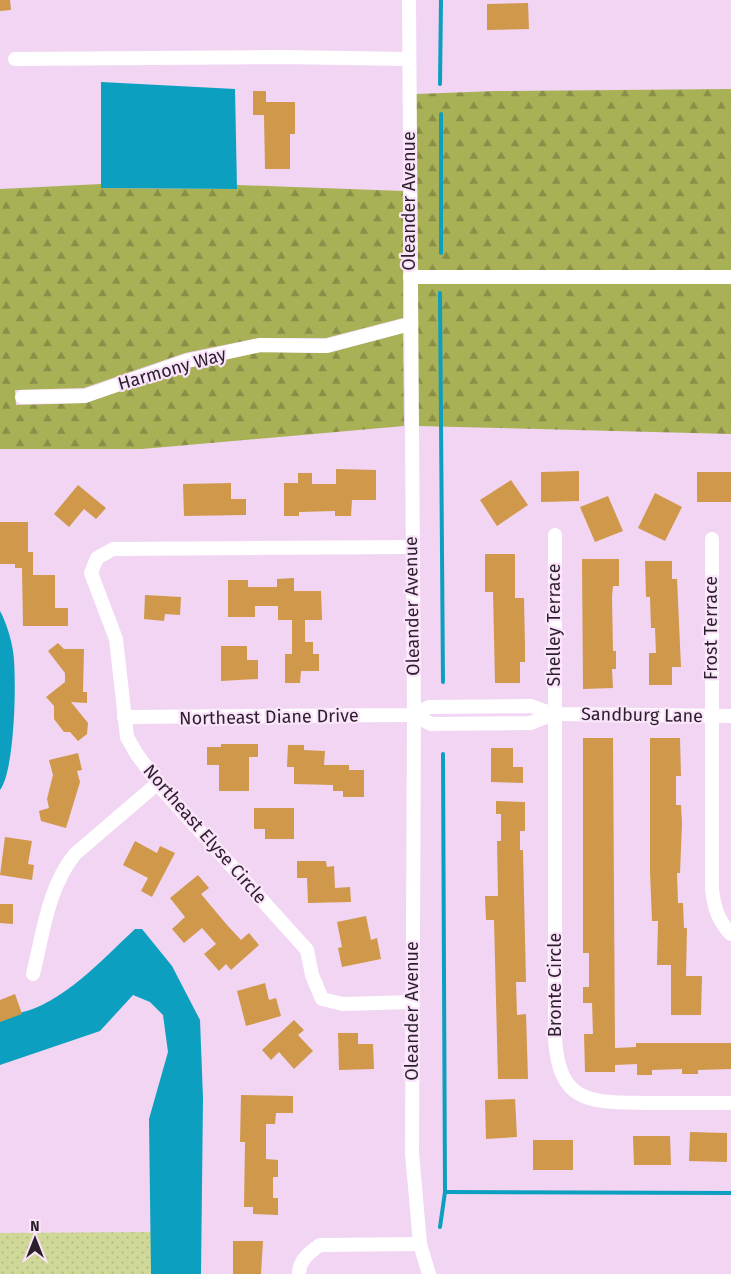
<svg xmlns="http://www.w3.org/2000/svg" width="731" height="1274" viewBox="0 0 731 1274" font-family="'Fira Sans',sans-serif">
<style>
.forest{fill:url(#forest-firs)}
.park{fill:url(#park-dots)}
.water{fill:#0c9fbf}
.lines{fill:none;stroke-linecap:round;stroke-linejoin:round}
.stream{stroke:#0c9fbf;stroke-width:4}
.building{fill:#d0984b}
.minor{stroke:#fff;stroke-width:14}
.labels{text-anchor:middle;stroke-width:4.5;stroke-linejoin:round;paint-order:stroke}
.street-label{font-size:18px;fill:#2a1f2a;stroke:#fbe4fb}
</style>
<defs>
<pattern id="forest-firs" width="22" height="20" patternUnits="userSpaceOnUse" patternTransform="scale(1.25)"><rect width="22" height="20" fill="#a9b156"/><path d="M5 1l3.5 6h-7zM16 11l3.5 6h-7z" fill="#8a8f47"/></pattern>
<pattern id="park-dots" width="8" height="8" patternUnits="userSpaceOnUse" patternTransform="scale(1.25)"><rect width="8" height="8" fill="#d0d898"/><path d="M2 2h.1M6 6h.1" fill="none" stroke="#b3b983" stroke-width="1.8" stroke-linecap="round"/></pattern>
</defs>
<rect width="100%" height="100%" fill="#f1d5f2"/>
<!-- forest -->
<g class="forest">
<polygon points="731,89 731,434 417,426 416,94 496,91"/>
<polygon points="101,184 101,188 237,189 237,185 403,191 403,318 326,338 259,338 185,353 84,388 15,390 16,405 85,403 188,368 261,352 328,353 403,333 404,426 142,449 0,449 0,189"/>
</g>
<!-- park -->
<polygon class="park" points="158,1232 157,1274 0,1274 0,1233"/>
<!-- water -->
<g class="water">
<polygon points="101,82 235,89 237,189 101,188"/>
<path d="M0,611C6,622 11,638 13,651C17,676 15,771 0,790Z"/>
<path d="M135,929H142L172,966L200,1020L203,1098L201,1274H151L149,1119L168,1052L163,1015L150,1002L133,995L100,1031L0,1065V1013C6,1013 14,1015 19,1013C61,1005 104,958 135,929Z"/>
</g>
<g class="lines">
<!-- stream -->
<g class="stream">
<polyline points="440,84 441,0"/>
<polyline points="441,253 441,114"/>
<polyline points="440,293 443,682"/>
<polyline points="445,1192 731,1193"/>
<polyline points="440,1227 445,1192 443,754"/>
</g>
</g>
<!-- building -->
<g class="building">
<polygon points="0,0 10,0 11,10 0,11"/>
<polygon points="528,3 529,29 487,30 487,4"/>
<polygon points="253,91 266,91 266,102 295,102 295,134 290,134 290,169 265,169 264,115 253,115"/>
<polygon points="336,469 376,470 376,500 352,500 351,516 335,516 335,511 299,512 299,516 284,516 284,483 298,483 298,473 312,473 312,484 336,484"/>
<polygon points="579,471 579,501 541,502 541,472"/>
<rect x="697" y="472" width="34" height="30"/>
<polygon points="511,480 528,505 497,526 480,500"/>
<polygon points="231,483 231,499 246,499 246,515 184,516 183,484"/>
<polygon points="78,485 106,508 96,519 84,509 69,527 54,514"/>
<polygon points="655,493 682,507 665,541 638,528"/>
<polygon points="608,496 623,531 595,542 580,507"/>
<polygon points="0,522 28,522 28,552 33,552 33,575 55,575 55,608 68,608 68,626 23,626 22,568 15,568 15,564 0,564"/>
<polygon points="485,554 515,554 515,598 524,598 525,646 525,662 520,662 520,683 495,683 493,592 485,592"/>
<polygon points="582,559 619,559 619,586 613,586 612,597 613,651 616,651 616,669 612,669 613,688 583,689"/>
<polygon points="645,561 672,561 672,579 677,579 681,667 672,667 672,685 649,685 649,653 656,653 655,628 651,628 650,597 646,597"/>
<polygon points="294,578 294,591 321,591 322,620 305,620 305,642 313,642 313,654 319,654 319,671 301,671 300,683 285,683 285,654 292,654 292,620 278,620 278,606 255,606 255,617 228,617 228,580 248,580 248,587 277,587 277,579"/>
<polygon points="145,595 181,597 180,615 165,614 164,621 144,619"/>
<polygon points="58,643 64,649 84,649 83,692 87,692 87,703 71,702 88,723 87,734 78,741 70,732 64,732 54,719 54,706 46,697 65,682 65,673 48,651"/>
<polygon points="221,646 247,646 247,660 258,660 258,679 221,681"/>
<polygon points="583,738 613,738 615,1048 636,1047 636,1043 731,1043 731,1069 698,1070 698,1074 682,1074 682,1069 652,1070 652,1075 637,1075 637,1064 615,1065 615,1072 585,1072 584,1034 593,1034 592,1003 583,1003 583,987 589,987 589,953 583,953"/>
<polygon points="650,738 680,738 681,776 676,776 676,805 681,805 682,823 680,873 677,873 678,903 683,903 684,928 687,928 686,976 702,976 701,1015 671,1015 671,965 657,965 658,921 652,921 650,872"/>
<polygon points="221,744 258,744 258,757 249,757 249,791 219,791 219,765 207,765 207,747 221,747"/>
<polygon points="288,745 304,745 304,750 325,751 324,765 349,765 349,770 364,770 364,797 343,797 343,791 333,791 333,785 294,784 294,767 287,767"/>
<polygon points="491,748 513,748 513,767 523,767 523,783 491,782"/>
<polygon points="78,753 82,770 77,771 80,782 66,828 41,821 39,811 49,808 47,799 53,775 49,760"/>
<polygon points="496,801 525,802 525,831 520,831 520,850 523,850 526,982 516,982 517,1015 526,1014 528,1079 498,1079 494,920 486,920 485,896 498,896 497,841 501,841 501,814 496,814"/>
<polygon points="254,808 294,808 294,839 265,839 265,829 254,829"/>
<polygon points="5,837 32,841 28,864 34,865 32,880 0,875"/>
<polygon points="135,841 157,853 160,846 175,853 152,897 141,891 148,878 123,865"/>
<polygon points="297,861 326,861 327,867 334,866 335,888 350,887 351,902 308,903 307,878 297,878"/>
<polygon points="198,875 209,888 201,894 227,925 241,940 249,933 259,945 231,970 226,964 219,971 204,954 216,944 202,928 184,943 172,929 185,917 170,898"/>
<polygon points="0,904 13,904 13,924 0,923"/>
<polygon points="366,916 371,940 377,938 381,959 342,967 338,948 342,947 337,922"/>
<polygon points="265,983 269,1000 276,998 281,1016 246,1026 237,991"/>
<polygon points="15,994 22,1014 0,1022 0,1000"/>
<polygon points="294,1020 304,1030 298,1035 313,1051 294,1069 279,1052 271,1060 262,1050"/>
<polygon points="338,1033 358,1033 358,1044 373,1044 374,1069 339,1070"/>
<polygon points="241,1095 293,1096 293,1113 276,1113 275,1124 266,1124 266,1159 278,1160 278,1177 273,1177 273,1198 278,1198 278,1215 253,1214 253,1207 244,1207 245,1142 240,1142"/>
<polygon points="515,1099 517,1137 486,1139 485,1100"/>
<polygon points="690,1132 727,1133 727,1162 689,1161"/>
<polygon points="633,1136 670,1136 671,1165 634,1165"/>
<rect x="533" y="1140" width="40" height="30"/>
<polygon points="233,1241 263,1241 261,1274 233,1274"/>
</g>
<g class="lines">
<!-- minor -->
<g class="minor">
<polyline points="409,0 414,715 412,1153 420,1244 429,1274"/>
<polyline points="15,59 281,57 409,59"/>
<polyline points="410,277 731,277"/>
<polyline points="22,397 85,396 186,361 260,345 326,346 410,324"/>
<path d="M555,535V1038C559,1105 591,1102 647,1103C675,1103 703,1103 731,1103"/>
<path d="M712,539V889C714,907 718,921 731,934"/>
<polyline points="411,547 113,549 97,558 91,573 116,639 127,737 136,753 163,790 307,950 312,975 322,999 343,1004 412,1002"/>
<polyline points="414,715 431,724 531,723 553,714"/>
<polyline points="124,717 414,715 429,707 531,706 553,714 731,716"/>
<path d="M33,974C43,934 48,887 75,854L158,783"/>
<path d="M299,1274C299,1260 310,1252 320,1245L420,1244"/>
</g>
</g>
<g class="labels">
<!-- street labels -->
<g class="street-label">
<text transform="translate(409 201) rotate(-90)" y="6">Oleander Avenue</text>
<text transform="translate(172 369) rotate(-16)" y="6">Harmony Way</text>
<text transform="translate(412 606) rotate(-91)" y="6">Oleander Avenue</text>
<text transform="translate(554 625) rotate(-90)" y="6">Shelley Terrace</text>
<text transform="translate(711 628) rotate(-90)" y="6">Frost Terrace</text>
<text transform="translate(642 715) rotate(1)" y="6">Sandburg Lane</text>
<text transform="translate(269 717) rotate(-1)" y="6">Northeast Diane Drive</text>
<text transform="translate(205 834) rotate(49)" y="6">Northeast Elyse Circle</text>
<text transform="translate(555 985) rotate(-90)" y="6">Bronte Circle</text>
<text transform="translate(412 1011) rotate(-90)" y="6">Oleander Avenue</text>
</g>
</g>
<!-- north arrow -->
<g transform="translate(35 1239)" stroke="#fbe4fb" stroke-width="4" paint-order="stroke">
<path d="M0-4L9 19L0 12L-9 19Z" fill="#2a1f2a"/>
<text y="-8" font-size="14" font-weight="bold" text-anchor="middle" fill="#2a1f2a">N</text>
</g>
</svg>
